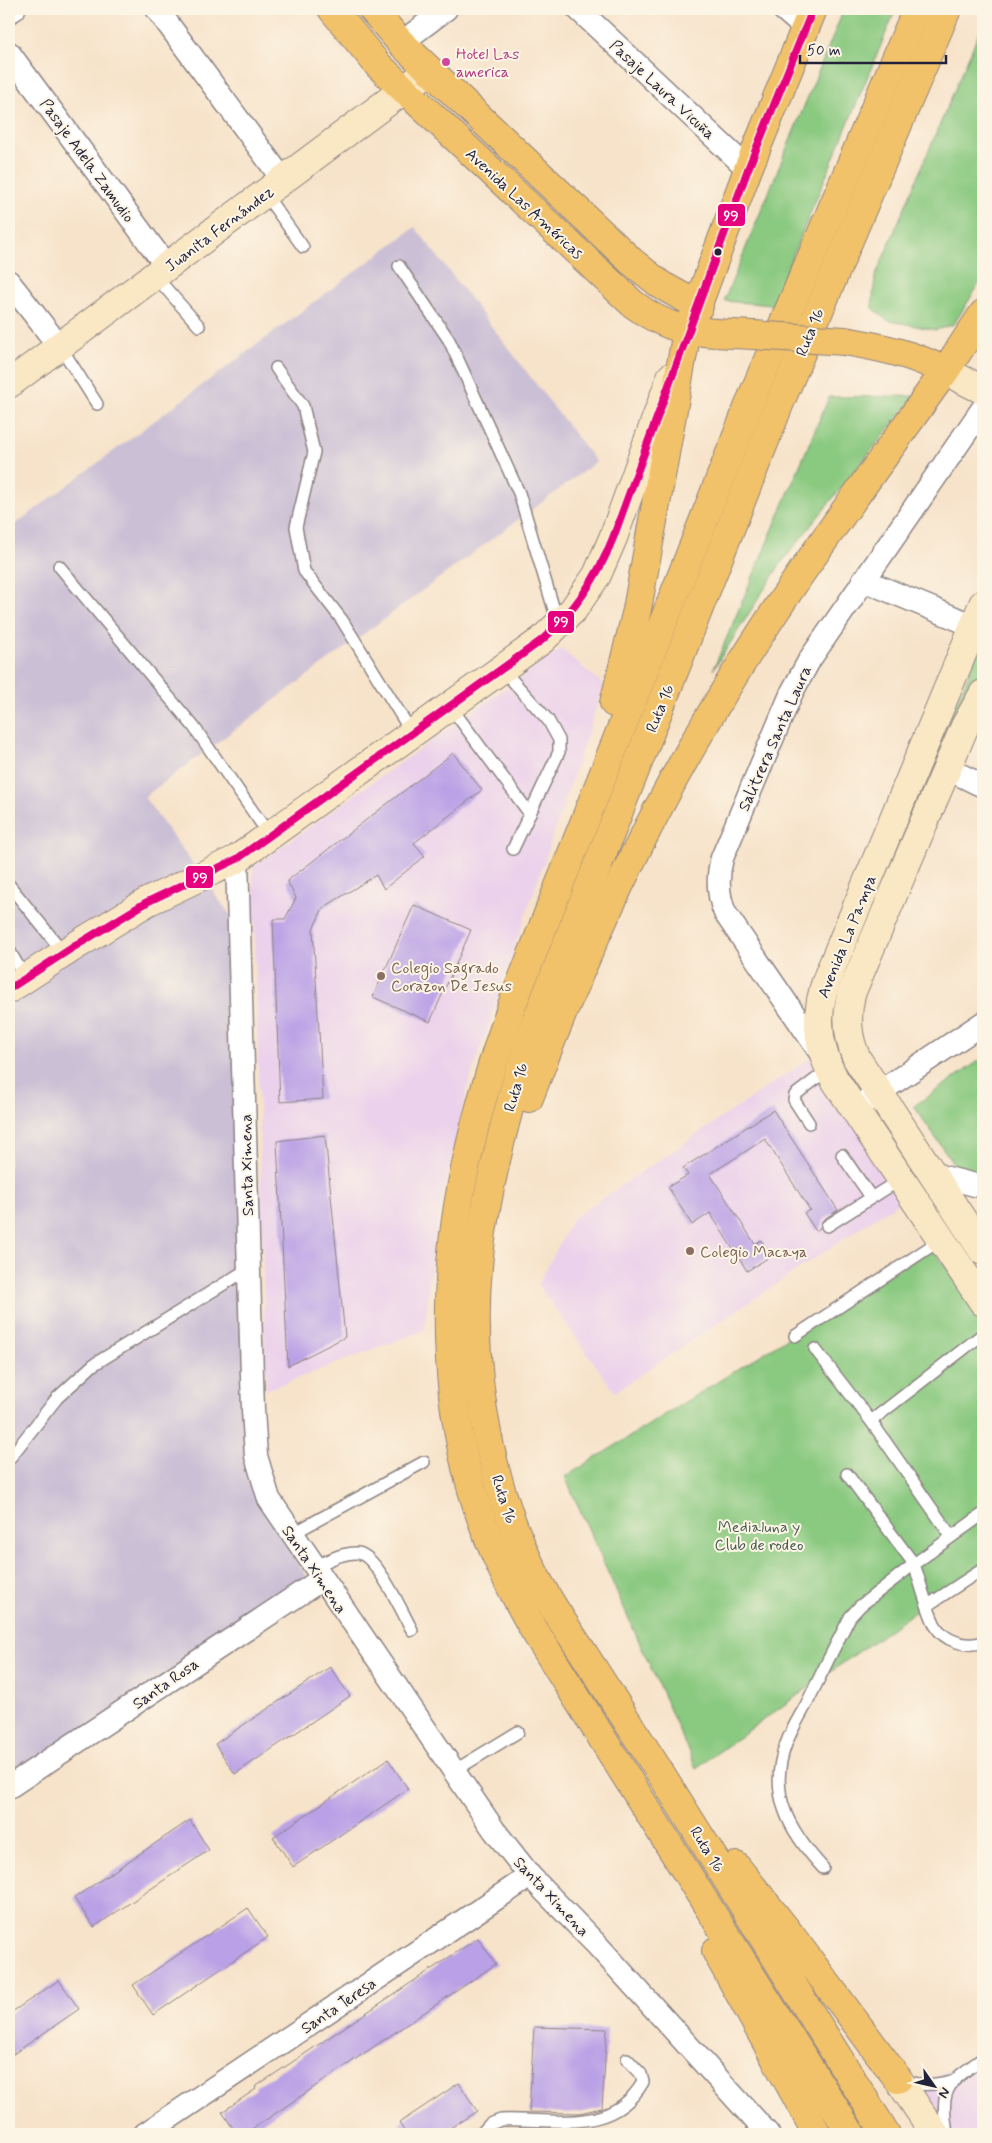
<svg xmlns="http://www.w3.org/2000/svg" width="992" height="2143" viewBox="0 0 992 2143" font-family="Mynerve,sans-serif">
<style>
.built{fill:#ebd1eb}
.industrial{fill:#cbbfd5}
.green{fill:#8ac980;stroke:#56765e}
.building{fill:#baa0e6}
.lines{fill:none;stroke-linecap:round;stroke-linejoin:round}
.lane-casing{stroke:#8c8282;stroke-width:14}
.street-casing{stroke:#8c8282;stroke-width:25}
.secondary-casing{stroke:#8c8282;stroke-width:30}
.primary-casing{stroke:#8c8282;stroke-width:30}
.highway-casing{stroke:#8c8282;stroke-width:30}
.lane{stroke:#fff;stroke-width:11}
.street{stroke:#fff;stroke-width:22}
.secondary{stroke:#fae7c3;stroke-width:28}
.primary{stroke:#f2c26a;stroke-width:28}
.highway{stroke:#f2c26a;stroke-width:28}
.primary-bridge-casing{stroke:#8c8282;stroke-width:30;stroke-linecap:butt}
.primary-bridge{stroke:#f2c26a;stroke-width:28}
.bus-1-casing{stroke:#fcf5e5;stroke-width:11}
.bus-1{stroke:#e5007d;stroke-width:8}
.hotel-dot{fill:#d1479c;stroke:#fcf5e5;stroke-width:2}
.bus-dot{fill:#22223b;stroke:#fcf5e5;stroke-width:2}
.education-dot{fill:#8d6e63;stroke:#fcf5e5;stroke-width:2}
.labels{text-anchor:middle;stroke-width:4;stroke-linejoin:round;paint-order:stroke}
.hotel-label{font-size:16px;fill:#b23c85;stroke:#fcf5e5;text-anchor:start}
.street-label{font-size:16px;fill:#22223b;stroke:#fcf5e5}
.education-label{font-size:16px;fill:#785e54;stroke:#fcf5e5;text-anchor:start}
.park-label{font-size:16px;fill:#465c53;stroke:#fcf5e5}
.line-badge{stroke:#fcf5e5;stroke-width:2}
.badge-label{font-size:14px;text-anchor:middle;font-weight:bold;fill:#fff}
</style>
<rect width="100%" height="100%" fill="#fcf5e5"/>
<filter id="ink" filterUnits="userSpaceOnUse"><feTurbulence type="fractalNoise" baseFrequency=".02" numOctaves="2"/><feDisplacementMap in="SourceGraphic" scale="10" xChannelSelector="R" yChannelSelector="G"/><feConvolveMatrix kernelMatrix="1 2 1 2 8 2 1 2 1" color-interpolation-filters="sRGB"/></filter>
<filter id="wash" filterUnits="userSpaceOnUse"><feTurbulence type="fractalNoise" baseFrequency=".0096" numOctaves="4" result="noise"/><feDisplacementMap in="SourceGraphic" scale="20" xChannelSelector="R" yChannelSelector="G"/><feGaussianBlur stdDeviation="1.12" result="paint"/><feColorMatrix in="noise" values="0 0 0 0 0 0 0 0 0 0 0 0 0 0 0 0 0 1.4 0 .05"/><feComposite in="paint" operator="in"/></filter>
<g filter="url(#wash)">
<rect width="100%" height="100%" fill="#f7e3ca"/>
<!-- built -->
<g class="built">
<polygon points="561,649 604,685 468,1085 433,1243 425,1330 266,1390 253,867"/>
<polygon points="812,1057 905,1198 615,1392 538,1285 573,1218"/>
<polygon points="983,2048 983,2134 952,2134 923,2087"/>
</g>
<!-- industrial -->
<polygon class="industrial" points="415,227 596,462 144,797 230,915 259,1480 274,1523 309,1581 9,1781 9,529"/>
<!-- green -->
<g class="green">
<polygon points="844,9 896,9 772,305 724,301"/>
<polygon points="983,23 983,278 954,324 936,330 886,320 872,307 875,277"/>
<polygon points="915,396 781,563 713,670 829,397"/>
<polygon points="983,640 983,672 978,677 838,1003 860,1078 853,1082 833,1054 828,1009"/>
<polygon points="983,1058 983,1175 957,1169 914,1106"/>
<polygon points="932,1248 983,1318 983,1563 696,1768 565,1477"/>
</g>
<g id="blocks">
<!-- building -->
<g class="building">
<polygon points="453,753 482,790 414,843 425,856 384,889 376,875 323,908 313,929 323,1099 280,1102 273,919 285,919 296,898 287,881"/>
<polygon points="414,905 471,930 430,1022 373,997"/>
<polygon points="773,1110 838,1210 823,1220 820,1228 816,1231 804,1213 810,1210 765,1139 710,1174 755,1244 761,1240 771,1256 747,1271 710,1213 692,1225 668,1187 688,1175 683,1168"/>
<polygon points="325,1135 345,1337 288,1366 277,1141"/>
<polygon points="330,1667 350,1696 235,1774 215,1744"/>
<polygon points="388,1759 408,1789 293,1867 273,1837"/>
<polygon points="190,1820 209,1850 94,1927 74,1898"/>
<polygon points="248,1908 268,1937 153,2015 133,1985"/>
<polygon points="478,1938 496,1964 245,2134 237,2134 222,2112 256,2089 255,2087"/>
<polygon points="59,1980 79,2009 9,2057 9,2014"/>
<polygon points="534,2027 607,2029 602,2108 579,2113 529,2112"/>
<polygon points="459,2083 477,2111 441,2134 406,2134 399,2123"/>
</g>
</g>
</g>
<g filter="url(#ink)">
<use href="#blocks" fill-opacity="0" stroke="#8c8282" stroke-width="1"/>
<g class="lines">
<!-- lane casing -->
<g class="lane-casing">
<g id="lane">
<polyline points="265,194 303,247"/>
<polyline points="399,266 449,340 519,493 558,623"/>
<polyline points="155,276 199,326"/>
<polyline points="60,346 97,404"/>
<polyline points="276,368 303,406 314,452 296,527 304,571 342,620 412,733"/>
<polyline points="59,566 194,727 270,836"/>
<polyline points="502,669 548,720 559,740 559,752 513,849"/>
<polyline points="450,706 530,814"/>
<polyline points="9,885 64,953"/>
<polyline points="9,950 25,978"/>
<polyline points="809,1123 794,1100 795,1095 829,1069"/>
<polyline points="842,1155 871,1197"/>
<polyline points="827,1226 901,1179"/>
<polyline points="795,1336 942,1239"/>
<polyline points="815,1349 871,1421 951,1536"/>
<polyline points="871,1421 983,1334"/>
<polyline points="9,1459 57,1398 93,1365 248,1269"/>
<polyline points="847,1474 914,1564 983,1514"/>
<polyline points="292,1534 424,1462"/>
<path d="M314,1567C327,1561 343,1552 358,1553C377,1555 403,1614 412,1630"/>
<polyline points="928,1605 983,1569"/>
<polyline points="454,1771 518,1732"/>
<path d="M823,1868C790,1832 767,1794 786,1744C791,1730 800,1716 807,1703C821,1674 835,1646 850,1617L860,1606L914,1564C921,1584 926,1607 935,1625C944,1641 966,1648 983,1642"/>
<path d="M905,2081C922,2086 935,2085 952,2081"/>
<path d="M481,2134L490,2124L501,2120C553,2118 612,2136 643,2082L641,2074L627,2059"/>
<path d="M947,2134C940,2087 946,2085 983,2058"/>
</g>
</g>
<!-- street casing -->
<g class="street-casing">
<g id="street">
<polyline points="157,9 283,180"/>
<polyline points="578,9 748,169"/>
<polyline points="783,9 805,28"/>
<polyline points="9,12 14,9"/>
<polyline points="401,43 446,9"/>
<polyline points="9,53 167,267"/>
<polyline points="9,282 59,346"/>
<polyline points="863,580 974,626"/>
<polyline points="946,768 983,786"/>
<polyline points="237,859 253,1410 256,1456 269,1499 494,1830 530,1876 598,1946 768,2134"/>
<path d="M822,1055L725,913C717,894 717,877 722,858L792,692L810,659L983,408"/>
<polyline points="854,1109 983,1023"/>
<polyline points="932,1174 983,1187"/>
<polyline points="9,1787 322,1579"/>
<polyline points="145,2134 530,1876"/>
</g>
</g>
<!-- secondary casing -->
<g class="secondary-casing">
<g id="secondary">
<polyline points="945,371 983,390"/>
<polyline points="9,384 429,71"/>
<path d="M983,604L828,976C814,1012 816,1046 835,1080L983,1302"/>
<path d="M983,694L965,726L851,994C846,1017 847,1037 857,1059L983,1251"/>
<polyline points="9,989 72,948 147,902 237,859 542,640 573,610 597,575 613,538 671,377"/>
<polyline points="898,2079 935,2134"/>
</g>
</g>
<!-- primary casing -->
<g class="primary-casing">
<g id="primary">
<path d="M332,9L378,65L633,304C676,336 702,332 753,335"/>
<polyline points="372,9 401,43 631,261 661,285 699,306"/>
<polyline points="691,323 748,169 813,9"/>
<path d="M845,341C880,347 913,354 945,371L983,314"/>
</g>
</g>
<!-- highway casing -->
<g class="highway-casing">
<g id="highway">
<polyline points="614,703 637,610 687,331"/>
<path d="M529,1098C581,960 642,828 718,702C786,587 868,480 945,371"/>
<polyline points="736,1866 786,1929 898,2079"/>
<polyline points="716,1951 817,2134"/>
<path d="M851,2134L534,1630C511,1590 491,1550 477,1506C446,1411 442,1305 458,1206C469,1138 489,1071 512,1005L755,390L917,9"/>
<path d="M886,2134C811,2015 738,1896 663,1777C637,1736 610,1695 584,1654C567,1629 550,1604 536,1577C483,1473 465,1347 482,1232C492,1166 510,1101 530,1037L779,405L947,9"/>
</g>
</g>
<!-- lane -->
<use href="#lane" class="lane"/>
<!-- street -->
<use href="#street" class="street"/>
<!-- secondary -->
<use href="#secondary" class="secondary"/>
<!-- primary -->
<use href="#primary" class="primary"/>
<!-- highway -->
<use href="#highway" class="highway"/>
<!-- primary-bridge casing -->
<g class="primary-bridge-casing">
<polyline id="primary-bridge" points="753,335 845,341"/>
</g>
<!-- primary-bridge -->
<use href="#primary-bridge" class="primary-bridge"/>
<!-- bus-1 casing -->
<g class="bus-1-casing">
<path id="bus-1" d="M9,989L72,948L147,902L237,859L542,640C575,611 597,579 613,538L748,169L813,9"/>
</g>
<!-- bus-1 -->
<use href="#bus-1" class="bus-1"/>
</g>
</g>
<!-- markers -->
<circle class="hotel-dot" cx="446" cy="62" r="5"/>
<circle class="bus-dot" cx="718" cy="252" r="4.5"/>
<g class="education-dot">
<circle cx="381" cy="976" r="5"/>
<circle cx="690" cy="1251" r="5"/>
</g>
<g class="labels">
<!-- hotel labels -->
<g class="hotel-label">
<text x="456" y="59">Hotel Las<tspan x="456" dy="18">america</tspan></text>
</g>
<!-- street labels -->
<g class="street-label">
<text transform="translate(663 89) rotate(43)" y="6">Pasaje Laura Vicuña</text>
<text transform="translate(88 160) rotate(54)" y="6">Pasaje Adela Zamudio</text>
<text transform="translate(525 203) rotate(43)" y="6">Avenida Las Américas</text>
<text transform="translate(219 228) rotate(-37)" y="6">Juanita Fernández</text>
<text transform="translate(809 332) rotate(-68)" y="6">Ruta 16</text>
<text transform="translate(659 708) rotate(-68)" y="6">Ruta 16</text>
<text transform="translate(774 738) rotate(-66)" y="6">Salitrera Santa Laura</text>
<text transform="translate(846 936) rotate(-68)" y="6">Avenida La Pampa</text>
<text transform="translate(515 1087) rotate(-74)" y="6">Ruta 16</text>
<text transform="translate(246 1165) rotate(-91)" y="6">Santa Ximena</text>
<text transform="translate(505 1499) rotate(72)" y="6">Ruta 16</text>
<text transform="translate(315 1569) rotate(56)" y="6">Santa Ximena</text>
<text transform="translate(165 1683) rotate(-35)" y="6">Santa Rosa</text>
<text transform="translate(708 1849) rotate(58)" y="6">Ruta 16</text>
<text transform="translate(552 1896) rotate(47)" y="6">Santa Ximena</text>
<text transform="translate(338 2005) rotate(-34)" y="6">Santa Teresa</text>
</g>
<!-- education labels -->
<g class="education-label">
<text x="391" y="973">Colegio Sagrado<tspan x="391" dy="18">Corazon De Jesus</tspan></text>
<text x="700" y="1257">Colegio Macaya</text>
</g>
<!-- park labels -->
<g class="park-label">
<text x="759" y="1532">Medialuna y<tspan x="759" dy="18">Club de rodeo</tspan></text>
</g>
</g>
<g class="line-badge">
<rect x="717" y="203" width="29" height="24" rx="5" fill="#e5007d"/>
<rect x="547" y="610" width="28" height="24" rx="5" fill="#e5007d"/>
<rect x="185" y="865" width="29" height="24" rx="5" fill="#e5007d"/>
</g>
<g class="badge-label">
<text x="731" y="220">99</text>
<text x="561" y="626">99</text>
<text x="200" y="882">99</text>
</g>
<!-- margin -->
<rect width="992" height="2143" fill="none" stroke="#fcf5e5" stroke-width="30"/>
<!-- north arrow -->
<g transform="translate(934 2086) rotate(124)" stroke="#fcf5e5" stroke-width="4" paint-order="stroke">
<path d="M0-4L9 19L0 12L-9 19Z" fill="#22223b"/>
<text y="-8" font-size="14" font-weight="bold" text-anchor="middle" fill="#22223b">N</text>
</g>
<!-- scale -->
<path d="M800 55v8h146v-8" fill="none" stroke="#22223b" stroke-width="2.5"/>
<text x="807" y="55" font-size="15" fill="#22223b" stroke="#fcf5e5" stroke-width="4" paint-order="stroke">50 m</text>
</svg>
